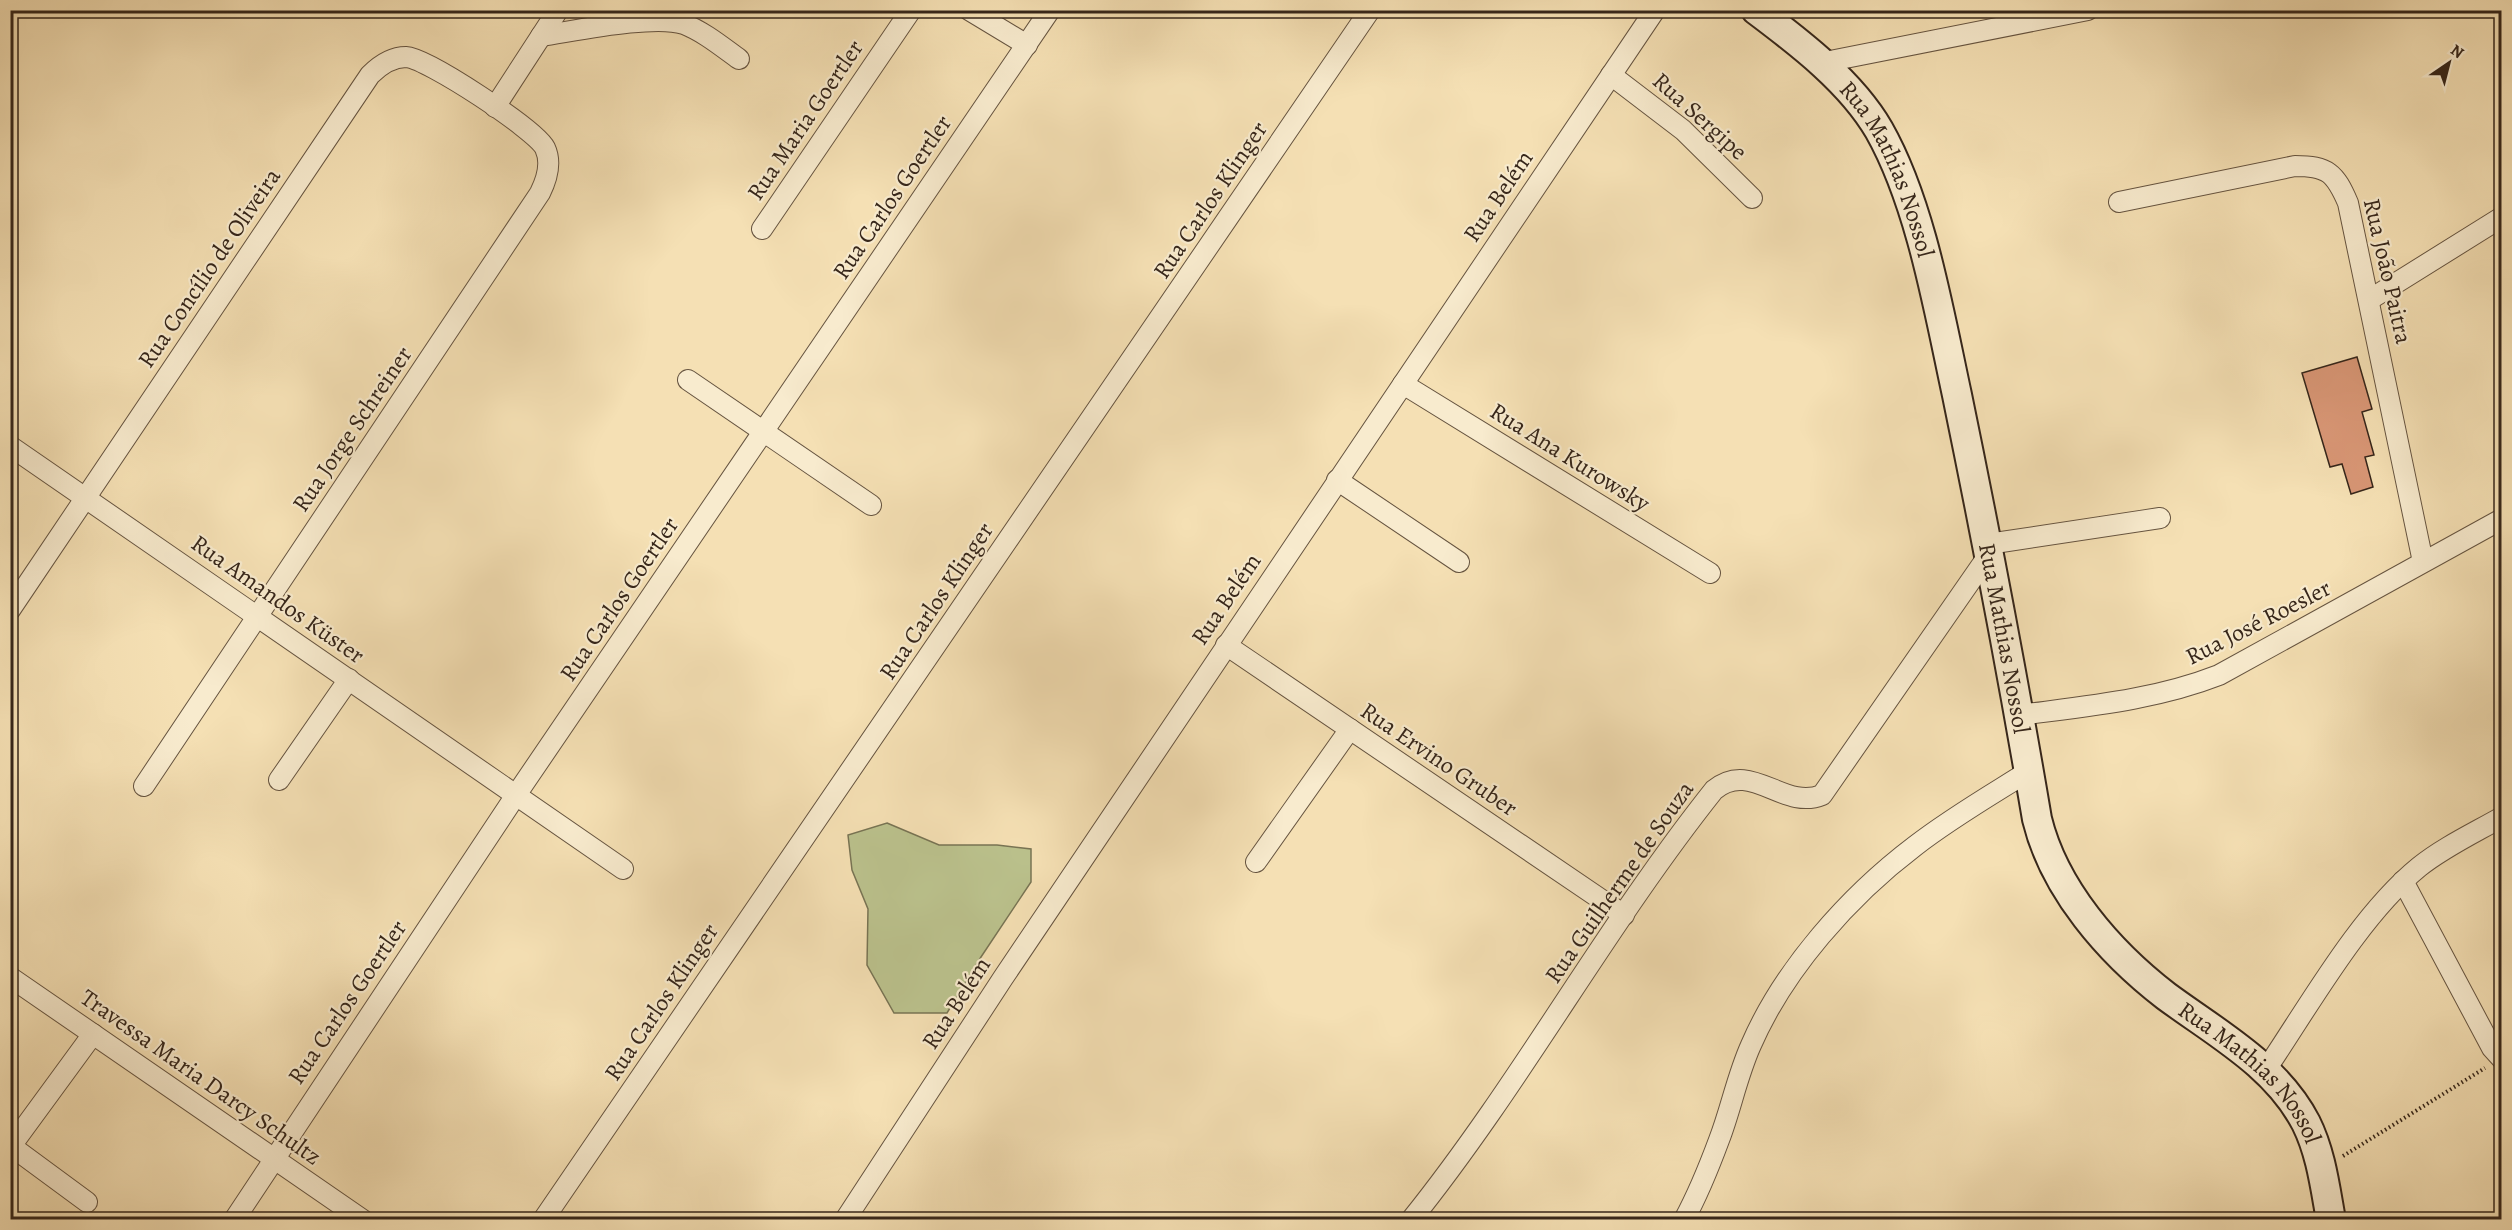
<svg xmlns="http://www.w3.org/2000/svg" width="2512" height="1230" viewBox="0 0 2512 1230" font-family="Alegreya,serif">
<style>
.green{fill:#bbc28d;stroke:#787454;stroke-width:1.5}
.building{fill:#d89675;stroke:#36261a;stroke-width:1.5}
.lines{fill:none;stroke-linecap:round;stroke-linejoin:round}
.street-casing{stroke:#665440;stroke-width:22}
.secondary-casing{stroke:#36261a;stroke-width:32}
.path{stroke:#36261a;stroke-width:4;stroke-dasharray:1.5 3;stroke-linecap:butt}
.street{stroke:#f8ebce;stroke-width:20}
.secondary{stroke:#f8ebce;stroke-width:28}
.labels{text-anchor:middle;stroke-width:4.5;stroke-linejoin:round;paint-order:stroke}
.street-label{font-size:24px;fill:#36261a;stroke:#f8ebce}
</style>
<rect width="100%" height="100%" fill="#f5e0b4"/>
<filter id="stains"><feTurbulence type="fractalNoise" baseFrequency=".00333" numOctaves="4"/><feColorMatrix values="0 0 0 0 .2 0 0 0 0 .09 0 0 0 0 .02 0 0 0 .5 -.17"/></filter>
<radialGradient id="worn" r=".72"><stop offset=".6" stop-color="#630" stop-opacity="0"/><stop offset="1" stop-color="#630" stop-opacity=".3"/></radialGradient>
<!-- green -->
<polygon class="green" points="887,823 939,845 997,845 1031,849 1031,882 981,957 947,1013 894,1013 867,965 868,909 852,870 848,835"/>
<!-- building -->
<polygon class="building" points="2357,357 2372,409 2362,412 2374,455 2365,457 2373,487 2351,494 2342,464 2330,467 2302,373"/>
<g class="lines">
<!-- street casing -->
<g class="street-casing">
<g id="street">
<polyline points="969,10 1027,45"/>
<path d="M541,36C575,31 654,14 684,24C704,32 721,46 739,59"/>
<polyline points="1820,63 2088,10"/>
<polyline points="1611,75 1683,130 1752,198"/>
<polyline points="495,107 558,10"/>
<path d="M2119,202L2295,166C2328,166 2335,173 2348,203L2423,562"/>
<polyline points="762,229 911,10"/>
<polyline points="2369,300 2502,217"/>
<polyline points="688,380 871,505"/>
<polyline points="1403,384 1710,573"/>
<polyline points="10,446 623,869"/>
<polyline points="1337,480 1459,562"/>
<polyline points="1988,544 2160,518"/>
<path d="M10,610L370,75C380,65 391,57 406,57C427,58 536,130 545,148C552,163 547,179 540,193L144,786"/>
<polyline points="1226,645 1624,915"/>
<path d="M2020,715C2088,706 2155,700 2219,675L2502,519"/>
<polyline points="279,780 349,679"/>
<polyline points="1256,862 1350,729"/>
<polyline points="2403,881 2492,1048 2502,1059"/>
<polyline points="10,977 363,1220"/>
<path d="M2265,1071C2309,1006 2359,916 2419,867C2444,847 2474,833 2502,817"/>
<polyline points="87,1202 11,1146 93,1034"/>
<polyline points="234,1220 516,795 1050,10"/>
<polyline points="543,1220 1370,10"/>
<polyline points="845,1220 1003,978 1655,10"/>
<path d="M1411,1220C1521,1083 1605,927 1714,790C1751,759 1783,811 1822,795L1990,553"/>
<path d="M1684,1220C1698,1194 1709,1167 1719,1140C1731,1109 1737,1076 1751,1045C1784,969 1849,896 1915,846C1951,818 1991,795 2029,771"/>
</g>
</g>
<!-- secondary casing -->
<g class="secondary-casing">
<g id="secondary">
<path id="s1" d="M1756,10C1800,43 1851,82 1879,130C1921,204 1939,312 1957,395C1986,536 2013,677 2037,819C2054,889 2109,952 2166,996C2216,1033 2276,1065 2306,1123C2321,1153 2325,1187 2331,1220"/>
</g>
</g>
<!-- path -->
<polyline class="path" points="2343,1156 2485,1068"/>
<!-- street -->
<use href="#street" class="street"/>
<!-- secondary -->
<use href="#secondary" class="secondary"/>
</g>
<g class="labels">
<!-- street labels -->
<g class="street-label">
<text transform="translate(1700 116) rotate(42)" y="8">Rua Sergipe</text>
<text transform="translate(805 120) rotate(-56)" y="8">Rua Maria Goertler</text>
<text dy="8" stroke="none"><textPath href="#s1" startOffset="212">Rua Mathias Nossol</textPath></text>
<text transform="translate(1498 196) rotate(-56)" y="8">Rua Belém</text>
<text transform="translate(892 197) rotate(-56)" y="8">Rua Carlos Goertler</text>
<text transform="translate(1210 200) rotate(-56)" y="8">Rua Carlos Klinger</text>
<text transform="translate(209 268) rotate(-56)" y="8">Rua Concílio de Oliveira</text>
<text transform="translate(2388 271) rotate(77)" y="8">Rua João Paitra</text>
<text transform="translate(352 429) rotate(-56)" y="8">Rua Jorge Schreiner</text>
<text transform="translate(1570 457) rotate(32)" y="8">Rua Ana Kurowsky</text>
<text transform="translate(278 599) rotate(35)" y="8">Rua Amandos Küster</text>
<text transform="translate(619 599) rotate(-56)" y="8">Rua Carlos Goertler</text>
<text transform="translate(1226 599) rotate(-56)" y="8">Rua Belém</text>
<text transform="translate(936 601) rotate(-56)" y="8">Rua Carlos Klinger</text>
<text transform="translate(2258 622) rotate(-27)" y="8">Rua José Roesler</text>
<text dy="8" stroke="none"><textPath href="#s1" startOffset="698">Rua Mathias Nossol</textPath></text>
<text transform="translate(1439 759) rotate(34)" y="8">Rua Ervino Gruber</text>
<text transform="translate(1619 882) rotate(-55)" y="8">Rua Guilherme de Souza</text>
<text transform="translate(347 1002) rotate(-56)" y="8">Rua Carlos Goertler</text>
<text transform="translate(661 1002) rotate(-56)" y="8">Rua Carlos Klinger</text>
<text transform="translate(956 1003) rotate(-57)" y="8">Rua Belém</text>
<text transform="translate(201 1077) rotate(35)" y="8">Travessa Maria Darcy Schultz</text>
<text dy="8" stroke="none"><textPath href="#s1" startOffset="1220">Rua Mathias Nossol</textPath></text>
</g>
</g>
<!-- margin -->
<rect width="2512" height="1230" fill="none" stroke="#f5e0b4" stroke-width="36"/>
<rect x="12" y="12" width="2488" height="1206" fill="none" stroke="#36261a" stroke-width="3"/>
<rect x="18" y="18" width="2476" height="1194" fill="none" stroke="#36261a" stroke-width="1.5"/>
<!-- north arrow -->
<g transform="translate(2449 63) rotate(35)" stroke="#f8ebce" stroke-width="4.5" paint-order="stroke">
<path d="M0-4.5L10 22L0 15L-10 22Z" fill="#36261a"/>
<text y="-9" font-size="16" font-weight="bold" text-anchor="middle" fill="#36261a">N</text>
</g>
<rect width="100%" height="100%" filter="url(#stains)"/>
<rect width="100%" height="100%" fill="url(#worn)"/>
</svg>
